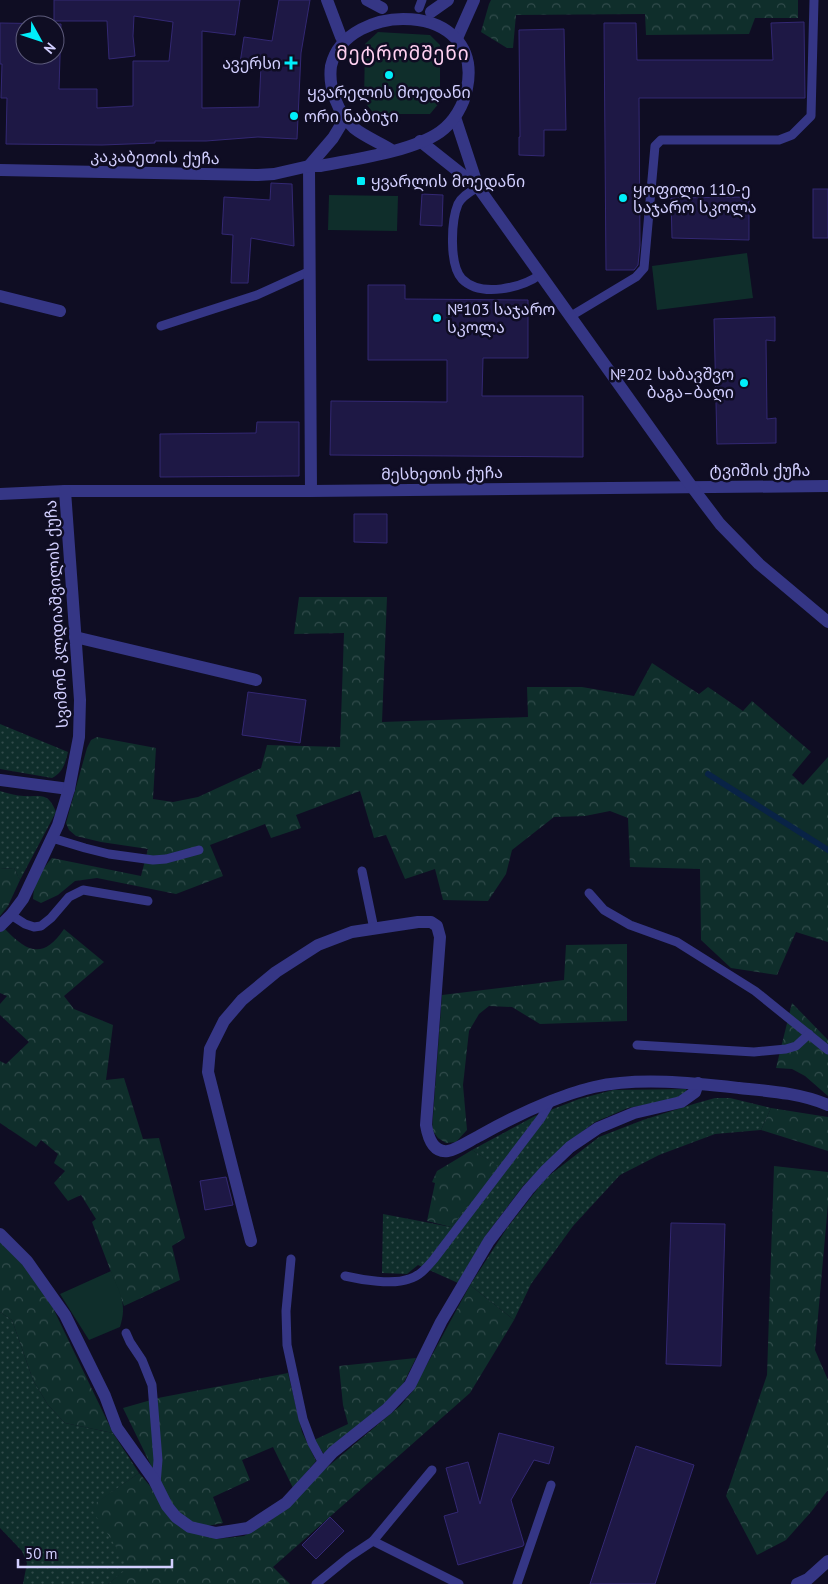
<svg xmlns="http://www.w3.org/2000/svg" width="828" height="1584" viewBox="0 0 828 1584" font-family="'PT Sans','Noto Sans Georgian',sans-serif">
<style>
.grass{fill:url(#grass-dots)}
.forest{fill:url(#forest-crowns)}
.green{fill:#0f2e2b}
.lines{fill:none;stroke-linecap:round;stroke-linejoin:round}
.stream{stroke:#092346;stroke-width:6}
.building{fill:#1e1845;stroke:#332873;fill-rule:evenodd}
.service{stroke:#353685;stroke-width:9}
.minor{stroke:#353685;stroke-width:12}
.tertiary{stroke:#353685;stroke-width:12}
.poi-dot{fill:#00eefa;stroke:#0f0d23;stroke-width:2}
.labels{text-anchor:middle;stroke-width:5;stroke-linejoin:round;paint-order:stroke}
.poi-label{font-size:16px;fill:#d2cfff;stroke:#0f0d23;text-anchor:start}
.street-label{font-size:16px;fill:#d2cfff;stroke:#0f0d23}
.quarter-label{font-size:19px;letter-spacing:1px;fill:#ffd1f1;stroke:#0f0d23}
</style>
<defs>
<pattern id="grass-dots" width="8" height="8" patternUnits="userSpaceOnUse" patternTransform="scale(1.25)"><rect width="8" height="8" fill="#0f2e2b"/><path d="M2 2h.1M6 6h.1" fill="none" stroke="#314b4b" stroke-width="1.8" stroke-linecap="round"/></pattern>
<pattern id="forest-crowns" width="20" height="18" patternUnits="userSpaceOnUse" patternTransform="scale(1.25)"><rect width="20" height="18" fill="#0f2e2b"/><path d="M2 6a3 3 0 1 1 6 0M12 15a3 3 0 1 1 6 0" fill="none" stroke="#314b4b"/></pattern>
</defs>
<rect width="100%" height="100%" fill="#0f0d23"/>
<!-- grass -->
<g class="grass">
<path d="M0,724L68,752C65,764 63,772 52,778L0,769Z"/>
<path d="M0,791C8,793 16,796 24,796C42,797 48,792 56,812L20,880L14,868L0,869Z"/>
<polygon points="686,1089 687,1093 671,1100 628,1108 595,1122 563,1146 523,1186 486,1235 458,1283 418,1265 407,1274 382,1273 383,1214 451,1227 497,1166 472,1150 535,1116 579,1099 613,1090"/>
<polygon points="715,1098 730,1098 771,1108 761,1130 715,1134 659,1155 620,1175 573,1226 531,1284 514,1320 470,1285 507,1228 546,1178 599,1137 643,1120 697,1103"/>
<polygon points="0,1312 12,1320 33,1380 48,1405 65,1423 113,1433 139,1473 91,1507 130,1567 108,1584 23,1584 27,1563 22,1551 0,1528"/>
</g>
<!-- forest -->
<g class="forest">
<polygon points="491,0 798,0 798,18 755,18 749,34 646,35 645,14 516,15 513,48 507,48 481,32 489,4"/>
<path d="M299,597H387L382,722L528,717L527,687H582L634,696L652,663L699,694L708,687L743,711L752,701L811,752L792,775L803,785L828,757V942L796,932L777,975L731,968L701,940L700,869L630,867L628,818L610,811L585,816L554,817L512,850L506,874L488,901L443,900L435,869L405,879L386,835L374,838L360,791L296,815L301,828L271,838L265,824L210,845L223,876L176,894L97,878L75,881L58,895L41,903L33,899C33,884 42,869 52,858L141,876L148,849L101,842L76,836L69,830L66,823L87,748L91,740L97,737L156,748L153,799L173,802L198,797L261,768L267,745L340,747L344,633L294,634Z"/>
<polygon points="14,868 20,880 8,906 0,916 0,869"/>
<path d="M5,929C27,952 43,960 64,929L104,962L64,996L74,1009L113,1025L106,1080L124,1078L143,1139L159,1138L185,1238L172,1246L180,1280L124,1306L92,1222L96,1219L81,1195L68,1201L54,1183L65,1171L54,1163L58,1154L41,1140L36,1147L0,1123V1061L6,1064L29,1042L0,1015V1004L7,996L0,993V932Z"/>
<polygon points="627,944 627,1021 540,1024 512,1007 489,1006 479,1014 469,1031 463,1085 467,1130 456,1142 446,1143 438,1138 432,1130 442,995 564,980 566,945"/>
<polygon points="792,1003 828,1040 828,1096 805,1076 792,1069 776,1068"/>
<polygon points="771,1108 828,1117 828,1151 761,1130"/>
<polygon points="472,1150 498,1166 451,1227 427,1221 435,1183 432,1182 437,1171"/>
<polygon points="774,1166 828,1172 828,1204 815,1350 828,1380 828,1490 811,1512 786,1540 757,1555 726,1496 767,1375"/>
<polygon points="0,1241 18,1257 53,1308 113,1433 65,1423 48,1405 33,1380 12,1320 0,1312"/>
<polygon points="470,1285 514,1320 470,1393 273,1567 290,1584 108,1584 129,1567 90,1507 139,1473 150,1486 160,1504 217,1539 244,1536 271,1520 325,1469 400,1406 412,1392"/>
<polygon points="416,1358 403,1384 390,1399 324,1454 314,1440 348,1424 343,1405 339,1366"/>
<polygon points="288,1373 302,1432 316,1461 293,1488 273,1447 242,1460 250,1480 213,1497 223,1523 202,1527 189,1522 177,1512 166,1496 123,1408 158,1398"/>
</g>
<!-- green -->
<g class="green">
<polygon points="378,32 430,35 440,45 440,102 430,114 374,114 364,101 365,44"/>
<polygon points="329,195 398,196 397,231 328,230"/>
<polygon points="747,253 753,298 657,310 652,266"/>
<path d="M111,1271C119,1292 128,1304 120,1327L89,1340L60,1294Z"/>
</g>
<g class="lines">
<!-- stream -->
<polyline class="stream" points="708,774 828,850"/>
</g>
<!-- building -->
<g class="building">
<path d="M54,0H240L235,35L202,31V108L259,107L261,66L240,63L244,37L272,41L279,0H310L301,53L297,139L258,137L206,141H155V143L102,145L6,144L7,98H1L2,64H0V23L61,24L59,89H97V108L133,106V61H169L173,22L134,16L133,36L135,56L109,59L107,21H54ZM25,25H55V55H25Z"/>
<polygon points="804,22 805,98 639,98 640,245 638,265 634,270 606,270 604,23 636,23 637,60 773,60 771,23"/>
<polygon points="564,29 566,130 544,130 544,156 519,155 519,137 520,137 519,30"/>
<polygon points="271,183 292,184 294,246 251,238 248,283 231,283 233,235 222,234 224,197 270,200"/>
<rect x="813" y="189" width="15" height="49"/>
<polygon points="422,194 443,195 442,226 420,225"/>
<polygon points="749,197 749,240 672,238 671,198"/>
<polygon points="368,285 405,285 405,299 528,300 528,358 483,358 482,396 583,396 583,457 330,455 331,401 447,402 447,360 368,360"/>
<polygon points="775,317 775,341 766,340 767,419 776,418 776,443 717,444 714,319"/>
<polygon points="257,422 299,422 299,476 160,477 160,434 256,433"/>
<polygon points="354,514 387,514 387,543 354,542"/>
<polygon points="248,692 306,700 300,743 242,735"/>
<polygon points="226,1177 233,1205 205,1210 200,1181"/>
<polygon points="671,1223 725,1224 721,1366 666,1364"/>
<polygon points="499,1433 554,1447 549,1464 534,1460 511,1500 524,1544 523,1546 458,1565 444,1516 458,1512 446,1468 468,1462 480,1504"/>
<polygon points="636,1446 694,1465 655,1584 590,1584"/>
<polygon points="330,1517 344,1531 316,1559 302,1545"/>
</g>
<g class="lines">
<!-- service -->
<g class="service">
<polyline points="419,8 422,0"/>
<path d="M478,187C470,192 462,196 458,204C451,221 449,265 462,279C481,298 522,288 541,274"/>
<polyline points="571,316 636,277 644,268 655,146 661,140 779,140 792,135 811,116 814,0"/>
<polyline points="161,326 257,295 310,271"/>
<polyline points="52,838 85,848 109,854 153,860 166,859 199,850"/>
<polyline points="362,871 374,929"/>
<polyline points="589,893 604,910 630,925 677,942 755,991 828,1050"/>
<polyline points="11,915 25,924 34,927 41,926 51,918 69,897 83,890 148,901"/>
<polyline points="637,1045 754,1052 786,1049 796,1046 809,1034"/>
<polyline points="291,1259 286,1311 287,1345 303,1419 312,1443 323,1463"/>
<path d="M345,1276C362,1280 393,1285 409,1279C420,1276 427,1267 434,1259L541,1118L551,1101"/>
<polyline points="126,1333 130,1342 142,1360 152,1385 158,1460 156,1484"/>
<polyline points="373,1541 432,1470"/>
<polyline points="316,1584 349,1557 373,1541 459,1584"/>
<polyline points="517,1584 551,1485"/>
</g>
<!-- minor -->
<g class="minor">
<polyline points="431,12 448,0"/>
<polyline points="458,36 474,0"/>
<polyline points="309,166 311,491"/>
<polyline points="0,296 60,311"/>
<polyline points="0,494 65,491 311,491 828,486"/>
<polyline points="75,637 256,680"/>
<polyline points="0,780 69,789"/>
<polyline points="0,926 11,915 23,899 58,825 69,789 79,737 80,700 65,491"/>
<polyline points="0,1234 27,1261 65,1315 105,1396 117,1428 154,1480 167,1506 176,1517 190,1527 216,1533 248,1528 286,1503 333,1452 387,1409 410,1385 441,1322 489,1241 528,1190 546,1170 570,1147 598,1128 634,1113 681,1102 695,1092 698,1083"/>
<path d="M251,1241L208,1072L210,1049L224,1021L242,1000L276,972L318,945L352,932L418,922H431L437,926L440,937L426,1125C428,1137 433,1153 448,1151C456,1150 471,1140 479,1136C502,1123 526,1111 551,1101C564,1096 580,1090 594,1087C639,1077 693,1083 739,1088C768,1091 800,1093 828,1105"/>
</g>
<!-- tertiary -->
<g class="tertiary">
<polyline points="327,0 341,37"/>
<polyline points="367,0 382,8"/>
<polyline points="455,117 478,187"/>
<polyline points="420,141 478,187 692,487 720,524 759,564 828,622"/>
<polyline points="309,166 333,138 345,118"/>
<path d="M0,170L258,175L274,174L309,166H320C355,159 411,152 440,132C454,122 464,105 467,88C485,0 346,0 331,66C328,88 338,113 354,128C365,137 381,143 393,151"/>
<polyline points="797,1584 808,1579 828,1561"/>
</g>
</g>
<!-- markers -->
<g class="poi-dot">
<path d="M288.5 55.5h5v5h5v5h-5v5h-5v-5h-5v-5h5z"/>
<circle cx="389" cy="75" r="5"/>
<circle cx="294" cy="116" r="5"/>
<rect x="356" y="176" width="10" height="10" rx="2.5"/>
<circle cx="623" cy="198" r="5"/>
<circle cx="437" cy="318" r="5"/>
<circle cx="744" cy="383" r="5"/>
</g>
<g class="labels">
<!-- poi labels -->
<g class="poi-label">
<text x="281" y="69" text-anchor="end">ავერსი</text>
<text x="389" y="98" text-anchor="middle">ყვარელის მოედანი</text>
<text x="304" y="122">ორი ნაბიჯი</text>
<text x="371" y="187">ყვარლის მოედანი</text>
<text x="633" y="195">ყოფილი 110-ე<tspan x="633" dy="18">საჯარო სკოლა</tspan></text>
<text x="447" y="315">№103 საჯარო<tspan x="447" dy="18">სკოლა</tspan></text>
<text x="734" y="380" text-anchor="end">№202 საბავშვო<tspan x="734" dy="18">ბაგა–ბაღი</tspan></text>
</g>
<!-- street labels -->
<g class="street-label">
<text transform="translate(155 157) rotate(1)" y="6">კაკაბეთის ქუჩა</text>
<text x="760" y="476">ტვიშის ქუჩა</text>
<text transform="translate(442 473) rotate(-1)" y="6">მესხეთის ქუჩა</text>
<text transform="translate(56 614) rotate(-93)" y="6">სვიმონ კლდიაშვილის ქუჩა</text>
</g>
<!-- quarter labels -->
<g class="quarter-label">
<text x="403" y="60">მეტრომშენი</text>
</g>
</g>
<!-- north arrow -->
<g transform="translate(40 40) rotate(130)"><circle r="24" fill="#0f0d23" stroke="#5d5b7b"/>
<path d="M0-4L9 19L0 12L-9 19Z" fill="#00eefa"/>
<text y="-8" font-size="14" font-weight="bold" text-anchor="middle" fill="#d2cfff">N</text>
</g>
<!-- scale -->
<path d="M18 1559v8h154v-8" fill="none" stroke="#d2cfff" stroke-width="2.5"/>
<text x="25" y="1559" font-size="15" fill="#d2cfff" stroke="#0f0d23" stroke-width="4" paint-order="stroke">50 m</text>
</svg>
